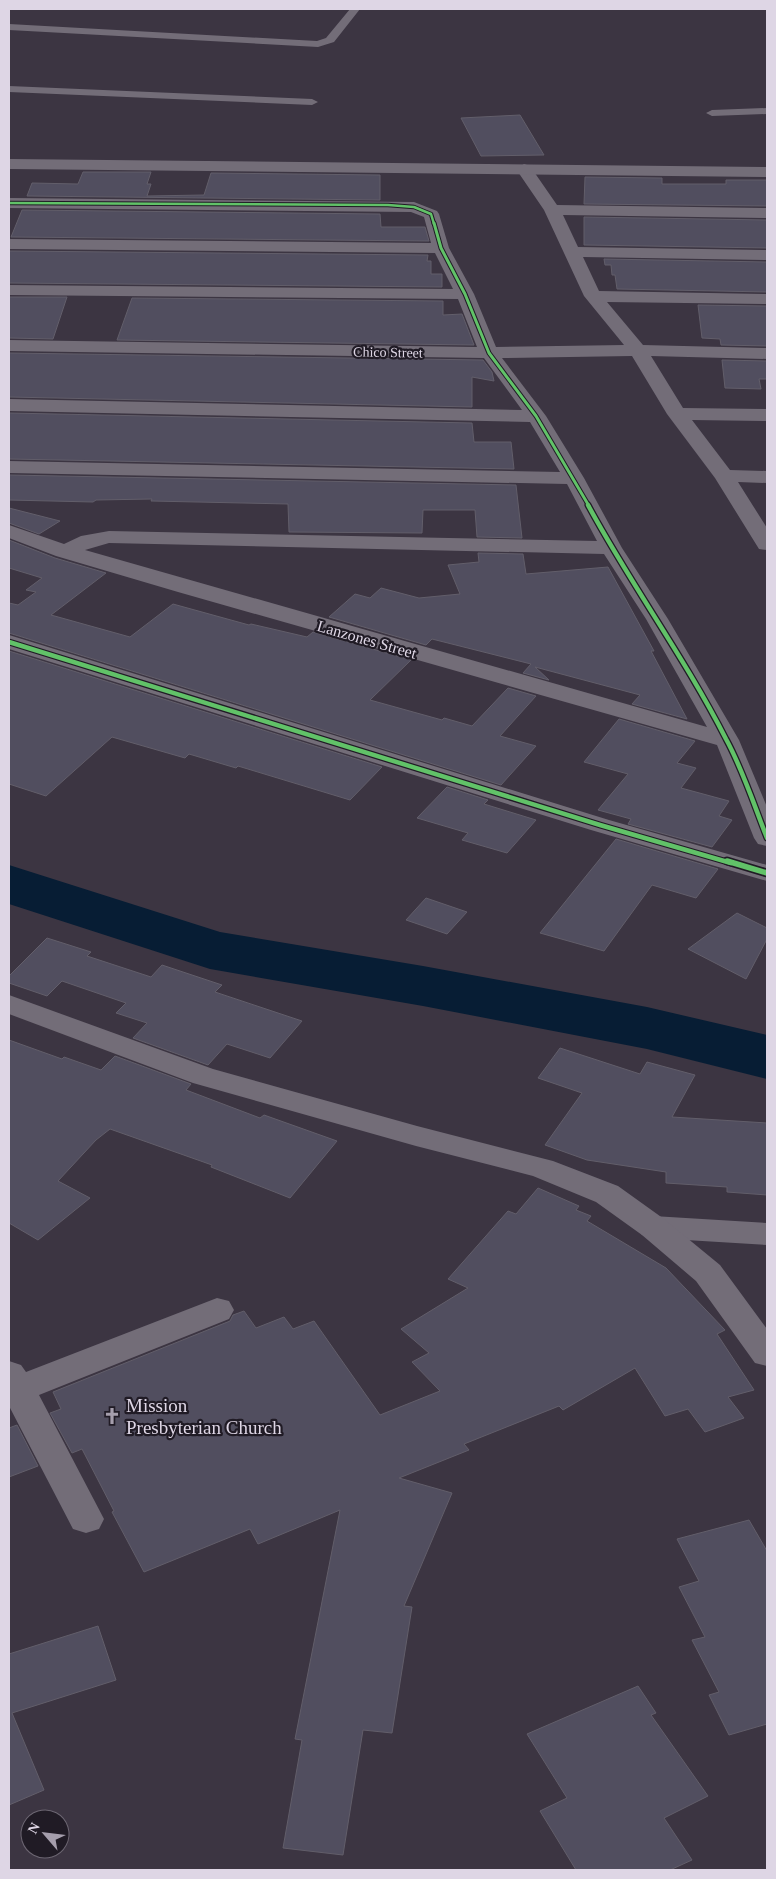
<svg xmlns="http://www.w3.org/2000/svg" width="776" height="1879" viewBox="0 0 776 1879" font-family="Georgia,serif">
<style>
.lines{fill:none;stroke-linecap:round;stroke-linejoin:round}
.river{fill:#071d34;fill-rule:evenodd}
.building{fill:#514e5f;stroke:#625e6a}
.lane{fill:#736d78;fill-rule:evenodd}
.street{fill:#736d78;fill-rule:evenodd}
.secondary{fill:#736d78;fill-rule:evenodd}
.cycleway-far3-casing{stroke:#201b25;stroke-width:4.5}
.cycleway-far2-casing{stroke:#201b25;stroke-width:5}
.cycleway-far1-casing{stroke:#201b25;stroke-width:7}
.cycleway-casing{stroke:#201b25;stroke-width:9}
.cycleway-far3{stroke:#61c268;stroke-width:2.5}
.cycleway-far2{stroke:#61c268;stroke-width:3}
.cycleway-far1{stroke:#61c268;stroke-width:4.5}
.cycleway{stroke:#61c268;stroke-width:5.5}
.labels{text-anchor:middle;stroke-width:4.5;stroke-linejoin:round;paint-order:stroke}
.far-street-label{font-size:14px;fill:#ded6e5;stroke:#201b25}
.street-label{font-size:16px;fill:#ded6e5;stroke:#201b25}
.near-poi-label{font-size:19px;fill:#ded6e5;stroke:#201b25;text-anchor:start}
</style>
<rect width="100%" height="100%" fill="#3c3542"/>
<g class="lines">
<!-- river -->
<polygon class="river" points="9,865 220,932 423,966 647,1007 767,1035 767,1079 647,1049 423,1006 210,969 9,904"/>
</g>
<!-- building -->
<g class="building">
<polygon points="520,115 544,155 481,156 461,118"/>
<polygon points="83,172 151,172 147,184 151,184 147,196 204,195 211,173 380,175 380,200 27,196 32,183 78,184"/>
<polygon points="585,177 662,178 662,184 726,184 726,180 767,180 767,206 584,204"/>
<polygon points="22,210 380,214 381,227 425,227 429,241 11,237"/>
<polygon points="584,217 767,220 767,248 584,245"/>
<polygon points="9,251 428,255 427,261 431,261 431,274 442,274 442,287 9,283"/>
<polygon points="604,259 767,262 767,292 617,289 615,275 612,275 611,265 605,265"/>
<polygon points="9,297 67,297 53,339 9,338"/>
<polygon points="132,298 443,301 443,315 462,314 474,345 117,340"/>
<polygon points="698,305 767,306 767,346 721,345 720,339 702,338"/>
<polygon points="9,353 483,360 492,372 494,381 472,377 472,407 9,397"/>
<polygon points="722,360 767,361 767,379 759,379 761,389 725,388"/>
<polygon points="9,413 472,423 474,442 511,442 514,469 9,459"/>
<polygon points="9,475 516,485 522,538 477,537 475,510 423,510 422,533 289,532 288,504 151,501 152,499 96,500 93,502 9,500"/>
<polygon points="9,508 60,521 39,534 9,523"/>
<polygon points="9,540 55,558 106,573 51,615 130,637 173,604 249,625 251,624 307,637 313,632 411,660 370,700 442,720 444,718 472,726 508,688 536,696 500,736 536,746 501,785 9,633 9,603 18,605 36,592 26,590 42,578 9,568"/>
<polygon points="478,553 523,554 526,574 608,567 654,651 651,651 687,719 632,704 640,695 535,667 549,680 523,673 531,664 432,639 426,645 329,617 355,594 370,598 381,588 419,598 460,594 448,565 479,562"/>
<polygon points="9,651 382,767 350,800 238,766 236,768 189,754 185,758 112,737 46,796 9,784"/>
<polygon points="619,719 695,741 677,763 696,768 681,788 729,801 719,816 732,820 712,847 628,824 631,819 598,810 628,774 584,762"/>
<polygon points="447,787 488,800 484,804 536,820 507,853 462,840 468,833 417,818"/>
<polygon points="616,839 718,869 696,898 652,885 604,951 540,933"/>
<polygon points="426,898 467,912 447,934 406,920"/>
<polygon points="737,913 767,928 767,939 746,979 688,949"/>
<polygon points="47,938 91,952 87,956 151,977 162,965 222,985 215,992 302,1021 270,1058 227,1044 208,1065 133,1038 147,1023 116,1013 126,1003 62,981 47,996 9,983 9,976"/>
<polygon points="9,1040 62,1059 64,1057 101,1070 115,1056 191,1084 186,1090 260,1118 264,1115 337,1141 290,1198 211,1167 212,1165 110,1129 96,1140 58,1181 90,1198 38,1240 9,1223"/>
<polygon points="560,1048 640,1074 647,1062 695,1075 672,1117 767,1123 767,1195 727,1192 727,1187 666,1183 666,1172 587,1160 545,1145 582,1093 538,1078"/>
<polygon points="538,1188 579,1206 576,1210 591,1216 587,1221 666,1268 725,1330 717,1334 754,1390 728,1397 744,1418 705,1432 688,1409 665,1416 635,1368 563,1410 559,1406 464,1444 469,1450 399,1478 452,1493 404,1606 412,1607 392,1733 363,1730 343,1855 283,1848 302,1740 295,1739 340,1510 258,1544 250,1529 144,1572 112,1512 114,1511 82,1449 72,1453 50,1413 61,1409 53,1392 230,1321 233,1315 244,1311 256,1328 284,1317 293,1329 314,1321 380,1415 440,1391 412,1362 429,1353 401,1329 468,1288 448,1279 508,1211 516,1214"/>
<polygon points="17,1425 38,1466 9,1477 9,1428"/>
<polygon points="749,1520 767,1551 767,1724 729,1735 709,1695 719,1692 692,1640 705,1637 679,1587 699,1581 677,1539"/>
<polygon points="98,1626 116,1680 12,1713 44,1790 9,1805 9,1654"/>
<polygon points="638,1686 656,1713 651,1715 708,1796 664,1818 692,1860 670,1870 576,1870 540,1811 567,1798 527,1734"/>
</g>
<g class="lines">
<!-- lane -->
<g class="lane">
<polygon points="350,9 360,9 334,42 318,47 9,30 9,24 317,41 326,38"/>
<polygon points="9,86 312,99 318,102 312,105 9,92"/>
<polygon points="767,108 767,114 712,116 706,113 712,110"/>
</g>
<!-- street -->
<g class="street">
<path d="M524,164L530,166L557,205L767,208V218L563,215L578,247L767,250V260L583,257L599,291L767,294V304L607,302L643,345L767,348V359L651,356L683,408L767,409V421L692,420L730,470L767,471V483L738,482L767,528V550L759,549L715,478L667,414L632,356L502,358L546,416L584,478L622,548L668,619L739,740L767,807V846L758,844L754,838L717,745L178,592L56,556L9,538V525L64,544L81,536L109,531L597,541L567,484L9,473V461L560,472L530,422L9,411V399L522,410L484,358L9,351V340L477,347L458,299L9,295V285L453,289L435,253L9,249V239L431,243L424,217L411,212L9,208V198L414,202L437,211L439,214L449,248L474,294L496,347L624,345L584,296L544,210L516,169ZM109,543L604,554L646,619L707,727L85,550Z"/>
<polygon points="9,635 609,820 767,865 767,881 591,830 9,649"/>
<polygon points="653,1216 767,1223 767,1245 653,1238 642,1235 637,1227 642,1219"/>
<polygon points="217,1298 229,1301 234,1310 229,1319 39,1395 104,1519 99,1529 86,1533 73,1529 9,1406 9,1361 21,1365 26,1372"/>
</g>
<!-- secondary -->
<g class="secondary">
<polygon points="9,159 767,167 767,177 9,169"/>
<polygon points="9,995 213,1069 417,1126 553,1161 618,1186 664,1219 720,1265 767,1329 767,1366 755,1363 696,1281 642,1235 596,1202 533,1176 416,1146 193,1083 9,1014"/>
</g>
<!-- cycleway-far3 casing -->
<g class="cycleway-far3-casing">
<polyline id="cycleway-far3" points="9,203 388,205 414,207 431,214 434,224"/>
</g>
<!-- cycleway-far2 casing -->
<g class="cycleway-far2-casing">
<polyline id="cycleway-far2" points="434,223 441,248 465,294 489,353 536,416 589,506"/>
</g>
<!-- cycleway-far1 casing -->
<g class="cycleway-far1-casing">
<g id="cycleway-far1">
<path d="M588,505C631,585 685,658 726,739C743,770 754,805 767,838"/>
<polyline points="9,642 600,825 731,863"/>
</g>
</g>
<!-- cycleway casing -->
<g class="cycleway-casing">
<polyline id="cycleway" points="727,861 767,873"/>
</g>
<!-- cycleway-far3 -->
<use href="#cycleway-far3" class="cycleway-far3"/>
<!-- cycleway-far2 -->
<use href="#cycleway-far2" class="cycleway-far2"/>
<!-- cycleway-far1 -->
<use href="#cycleway-far1" class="cycleway-far1"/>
<!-- cycleway -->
<use href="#cycleway" class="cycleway"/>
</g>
<!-- icons -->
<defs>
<g id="church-bare" transform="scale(1.35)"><path d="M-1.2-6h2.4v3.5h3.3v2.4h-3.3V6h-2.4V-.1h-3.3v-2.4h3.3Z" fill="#a59eac" stroke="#201b25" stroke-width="2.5" paint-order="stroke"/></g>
</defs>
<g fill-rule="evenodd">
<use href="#church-bare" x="112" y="1416"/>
</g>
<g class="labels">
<!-- far-street labels -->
<g class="far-street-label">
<text transform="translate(388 352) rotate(1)" y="5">Chico Street</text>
</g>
<!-- street labels -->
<g class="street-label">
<text transform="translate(367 639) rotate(16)" y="6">Lanzones Street</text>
</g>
<!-- near-poi labels -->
<g class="near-poi-label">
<text x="126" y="1412">Mission<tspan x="126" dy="22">Presbyterian Church</tspan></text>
</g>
</g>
<!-- border -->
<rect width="776" height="1879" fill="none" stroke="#ded6e5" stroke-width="20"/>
<!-- north arrow -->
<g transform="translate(45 1834) rotate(298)"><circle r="24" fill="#201b25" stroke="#6c6672"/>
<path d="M0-4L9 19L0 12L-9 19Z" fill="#a59eac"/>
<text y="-8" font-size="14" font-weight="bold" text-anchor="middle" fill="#ded6e5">N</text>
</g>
</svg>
